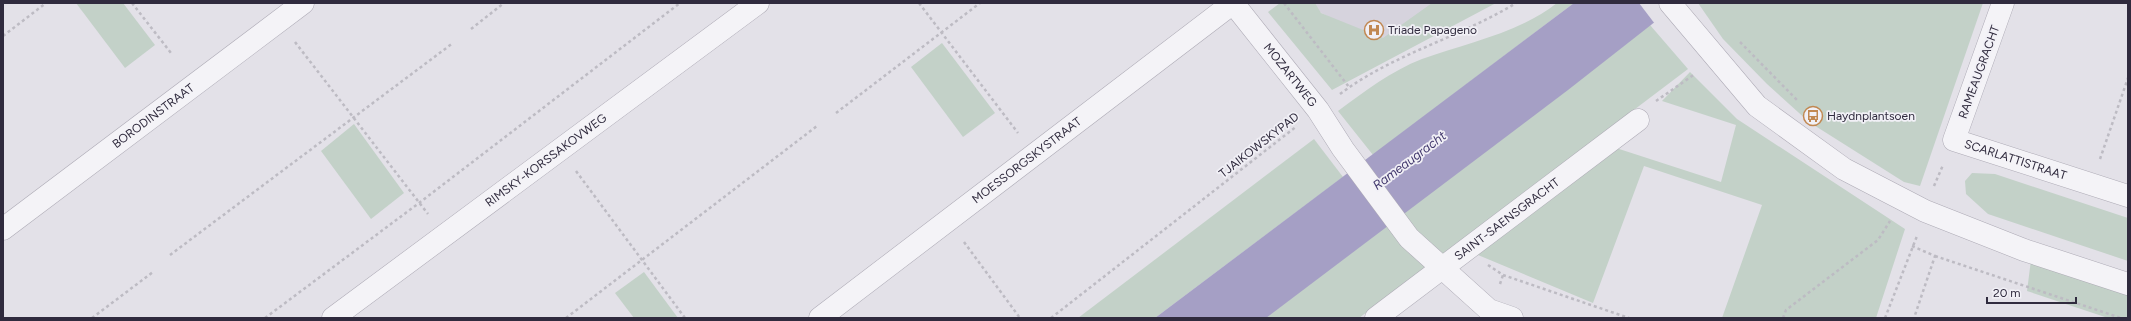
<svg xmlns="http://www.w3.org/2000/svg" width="2131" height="321" viewBox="0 0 2131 321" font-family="Figtree,sans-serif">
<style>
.built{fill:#d6d3dd}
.green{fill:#c3d1c8}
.water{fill:#a59fc5}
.pier{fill:#e3e1e8}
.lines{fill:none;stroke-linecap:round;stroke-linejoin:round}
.minor-casing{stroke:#adaab5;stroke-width:23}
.path{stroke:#bdbbc3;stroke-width:2.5;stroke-dasharray:3 3;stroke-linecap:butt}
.minor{stroke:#f4f3f7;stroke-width:22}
.labels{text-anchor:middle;stroke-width:3.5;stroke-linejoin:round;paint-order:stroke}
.poi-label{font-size:12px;fill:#302b3e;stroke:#f1f0f6;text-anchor:start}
.street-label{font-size:12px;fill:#302b3e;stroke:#f1f0f6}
.water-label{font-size:13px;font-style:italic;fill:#43396e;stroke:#f1f0f6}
</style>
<rect width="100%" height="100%" fill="#e3e1e8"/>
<!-- built -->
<polygon class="built" points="1304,3 1439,3 1380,46"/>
<!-- green -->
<g class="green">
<polygon points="76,3 123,3 155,45 125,68"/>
<polygon points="1280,3 1315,3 1321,13 1383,38 1432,3 1496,3 1332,90 1268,12"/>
<path d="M1557,3H1574L1373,155L1338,111C1365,91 1391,71 1422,59C1466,43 1519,33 1557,3Z"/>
<polygon points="1698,3 1983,3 1920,186 1904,182 1809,122 1767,84 1723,39"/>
<polygon points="1650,25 1688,69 1359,318 1265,318"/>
<polygon points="942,43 995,113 963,137 911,67"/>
<polygon points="1690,72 1737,119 1905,229 1876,318 1722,318 1762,205 1644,166 1593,303 1478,255 1613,147 1721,182 1736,125 1662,101"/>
<polygon points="354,124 404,193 371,219 321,151"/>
<polygon points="1314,139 1343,177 1155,318 1078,318"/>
<polygon points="1972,173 1995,174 2128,218 2128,261 1988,214 1966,194 1965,181"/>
<polygon points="2031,260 2128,294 2128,318 2108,318 2027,291"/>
<polygon points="644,272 678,318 634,318 615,293"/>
</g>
<!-- water -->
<polygon class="water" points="1574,3 1679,3 1568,90 1266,318 1155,318"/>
<!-- pier -->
<polygon class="pier" points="1639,3 1681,3 1655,24"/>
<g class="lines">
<!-- minor casing -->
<g class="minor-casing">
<g id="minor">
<path id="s1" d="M1233,3L1318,110L1343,149L1409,238L1489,310L1512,318"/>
<polyline points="1670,3 1757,106 1844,169 1925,211 2024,250 2128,284"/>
<path id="s2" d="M2003,3L1954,140L2128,196"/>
<path id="s3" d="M3,229L303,3"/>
<path id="s4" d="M333,318L758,3"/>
<path id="s5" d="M820,318L1233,3"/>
<path id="s6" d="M1376,318L1638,120"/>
</g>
</g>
<!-- path -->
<g class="path">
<polyline points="132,3 171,53"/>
<polyline points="919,3 1018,133"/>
<polyline points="1284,3 1349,87"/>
<polyline points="471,29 504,3"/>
<polyline points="3,36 46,3"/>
<polyline points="295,42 428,214"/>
<polyline points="1740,42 1797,100"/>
<path d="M1340,94C1393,54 1459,38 1516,3"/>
<polyline points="1656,101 1695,74"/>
<polyline points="836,113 980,3"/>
<polyline points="2100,159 2128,78"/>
<polyline points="576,171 685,318"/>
<polyline points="1934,186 1943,165"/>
<polyline points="964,242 1020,318"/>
<polyline points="1912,246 1935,256 1914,318"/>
<polyline points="170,255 453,43"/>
<polyline points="1935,256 2121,318"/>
<polyline points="1488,265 1503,275 1629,318"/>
<polyline points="1500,284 1503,275"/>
<polyline points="92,318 153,272"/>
<polyline points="265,318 419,203 680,3"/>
<polyline points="566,318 817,126"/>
<polyline points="1051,318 1297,126"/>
<polyline points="1783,318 1786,310 1878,240 1890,221"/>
<polyline points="1885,318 1917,236"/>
</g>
<!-- minor -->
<use href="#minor" class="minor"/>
</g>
<!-- icons -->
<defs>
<g id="hospital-ring" transform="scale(1)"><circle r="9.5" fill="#f1f0f6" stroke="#c18852" stroke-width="1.5"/><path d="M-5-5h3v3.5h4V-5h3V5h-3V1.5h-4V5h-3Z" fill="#c18852"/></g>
<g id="bus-ring" transform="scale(1)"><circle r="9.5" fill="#f1f0f6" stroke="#c18852" stroke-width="1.5"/><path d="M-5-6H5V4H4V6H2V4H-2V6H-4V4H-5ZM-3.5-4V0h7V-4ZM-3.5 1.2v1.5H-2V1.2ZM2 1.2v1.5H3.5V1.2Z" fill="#c18852"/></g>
</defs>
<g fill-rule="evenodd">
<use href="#hospital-ring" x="1374" y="30"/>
<use href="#bus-ring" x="1813" y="116"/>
</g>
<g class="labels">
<!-- poi labels -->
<g class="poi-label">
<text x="1388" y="34">Triade Papageno</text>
<text x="1827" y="120">Haydnplantsoen</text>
</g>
<!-- street labels -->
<g class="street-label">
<text transform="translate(1979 72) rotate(-70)" y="4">RAMEAUGRACHT</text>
<text dy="4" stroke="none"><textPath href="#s1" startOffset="92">MOZARTWEG</textPath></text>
<text dy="4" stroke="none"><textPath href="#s3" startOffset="188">BORODINSTRAAT</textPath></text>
<text transform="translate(1259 145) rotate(-38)" y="4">TJAIKOWSKYPAD</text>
<text dy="4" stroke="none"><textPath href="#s4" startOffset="265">RIMSKY-KORSSAKOVWEG</textPath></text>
<text dy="4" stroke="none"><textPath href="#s2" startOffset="210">SCARLATTISTRAAT</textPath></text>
<text dy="4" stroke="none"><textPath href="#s5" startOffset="260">MOESSORGSKYSTRAAT</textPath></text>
<text dy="4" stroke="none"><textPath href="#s6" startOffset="164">SAINT-SAENSGRACHT</textPath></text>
</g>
<!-- water labels -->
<g class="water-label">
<text transform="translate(1409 160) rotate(-37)" y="5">Rameaugracht</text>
</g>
</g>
<!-- border -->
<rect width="2131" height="321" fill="none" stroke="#302b3e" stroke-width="8"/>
<!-- scale -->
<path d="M1987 297v6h89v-6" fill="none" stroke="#302b3e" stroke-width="2"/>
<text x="1993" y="297" font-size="12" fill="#302b3e" stroke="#f1f0f6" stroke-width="3" paint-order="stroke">20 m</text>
</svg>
